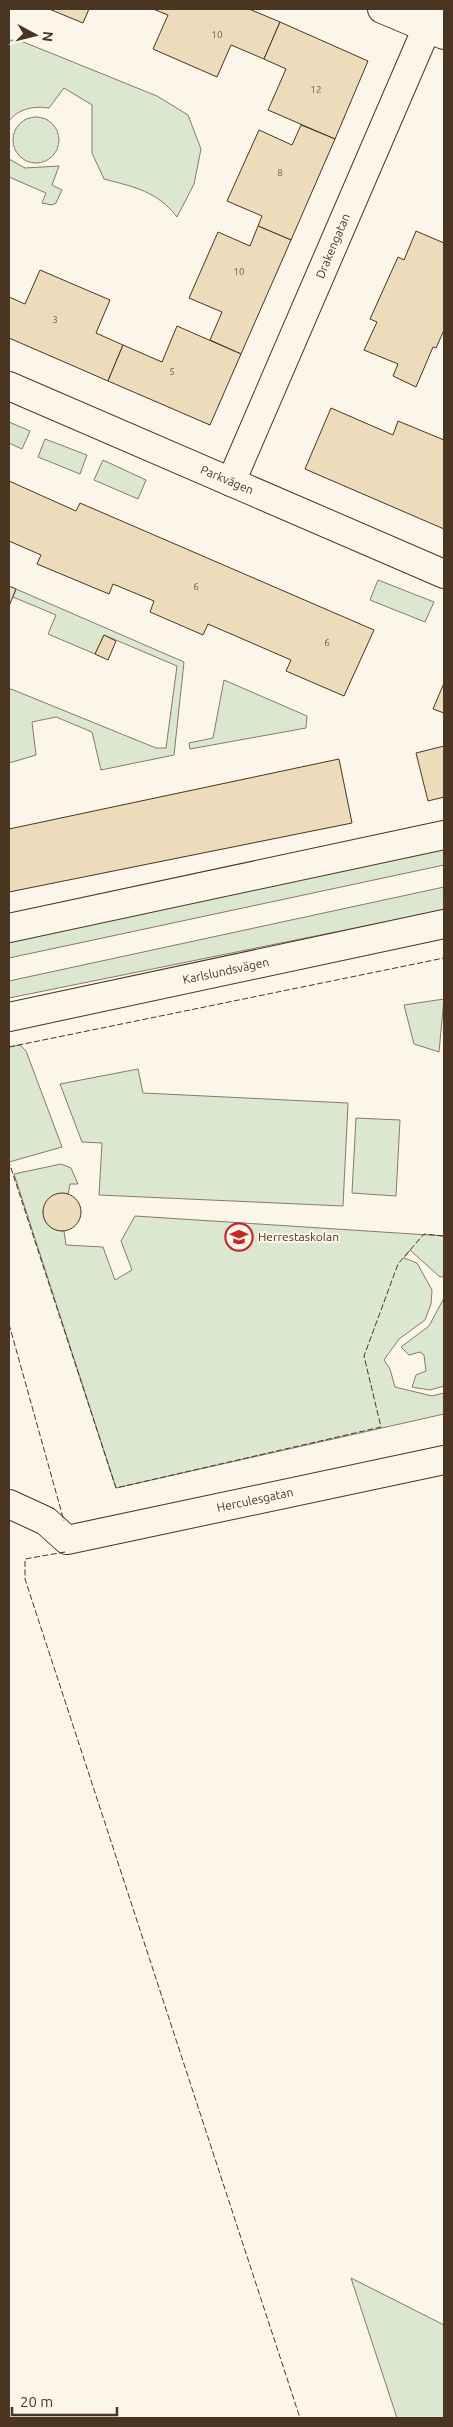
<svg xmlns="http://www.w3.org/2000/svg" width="453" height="2427" viewBox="0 0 453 2427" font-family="Ubuntu,sans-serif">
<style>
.green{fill:#dce7d0;stroke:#887966}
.building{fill:#ecdcbc;stroke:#4a3520}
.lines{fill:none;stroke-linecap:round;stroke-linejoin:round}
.street-casing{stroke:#4a3520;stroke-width:30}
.street{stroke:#fbf6e9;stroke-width:28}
.fence{stroke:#4a3520;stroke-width:1;stroke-dasharray:6 2.5;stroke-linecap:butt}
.labels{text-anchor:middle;stroke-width:4;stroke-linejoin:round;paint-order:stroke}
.number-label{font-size:10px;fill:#725f47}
.street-label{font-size:12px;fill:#4a3520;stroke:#fbf6e9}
.poi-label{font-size:12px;fill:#4a3520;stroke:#fbf6e9;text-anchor:start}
</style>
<rect width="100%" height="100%" fill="#fbf6e9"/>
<!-- green -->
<g class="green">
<path d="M9,40L21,41L157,96L188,115L201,149L194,184L177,217C157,191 134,187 104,179L92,153V105L64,88L49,108C34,106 19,108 9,121Z"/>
<circle cx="36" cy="140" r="23"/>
<polygon points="9,159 25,168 59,166 52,185 62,190 56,203 52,205 42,203 46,193 9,177"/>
<polygon points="9,422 30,431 22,449 9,443"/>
<polygon points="45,439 87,455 80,474 38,457"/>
<polygon points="103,460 146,480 138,499 94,480"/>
<polygon points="378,580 434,602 425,622 370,600"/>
<polygon points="16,589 184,662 174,755 101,770 92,732 56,717 32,722 36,755 9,763 9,690 11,689 156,748 166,748 177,666 104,635 95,654 48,634 56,615 13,597"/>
<polygon points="224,680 307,716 306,728 190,749 189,743 213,738"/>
<polygon points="444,847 444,865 9,958 9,940"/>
<polygon points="444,887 444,910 9,998 9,981"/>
<polygon points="444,999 439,1052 414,1044 404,1005"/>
<polygon points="20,1045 26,1051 62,1147 9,1162 9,1047"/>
<polygon points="138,1069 143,1093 348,1103 343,1206 99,1195 102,1143 82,1142 60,1084"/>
<polygon points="356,1118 400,1120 396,1196 352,1193"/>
<path d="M61,1164L71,1168L78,1184H70L68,1195C40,1187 32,1230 64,1231L66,1245L103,1247L115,1280L132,1270L121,1241L135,1216L444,1236V1276L440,1277L410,1250L404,1258L417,1263L432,1290L431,1304L425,1320L399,1339L384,1360L390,1369L395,1387L432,1396L444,1393V1414L116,1488L14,1174Z"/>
<polygon points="444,1298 444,1386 430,1390 412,1387 416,1375 426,1371 424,1355 420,1352 409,1355 401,1347 429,1326"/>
<polygon points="351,2278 444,2325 444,2418 397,2418"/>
</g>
<!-- building -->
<g class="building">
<polygon points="49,9 89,9 83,23"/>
<polygon points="153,9 249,9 280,22 264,59 231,45 217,77 153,49 168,15"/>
<polygon points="280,22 368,61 335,139 268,110 286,69 264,59"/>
<polygon points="301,125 335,139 291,240 258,226 262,216 227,201 259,130 292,145"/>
<polygon points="258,226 291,240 241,354 210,340 222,312 189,298 218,232 250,246"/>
<polygon points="416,231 444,243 444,330 436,348 433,347 416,387 393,376 398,364 364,350 377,322 370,319 398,257 404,260"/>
<polygon points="40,270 110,300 96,333 123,345 108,381 9,338 9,297 25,304"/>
<polygon points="177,326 241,354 210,425 108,381 123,345 162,362"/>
<polygon points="331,408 393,435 398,421 444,440 444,529 305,469"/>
<polygon points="9,481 76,511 80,503 374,630 344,696 286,671 291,660 208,624 203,635 150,612 154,601 113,584 109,594 37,564 41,555 9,541"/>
<polygon points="9,586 16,589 9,606"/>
<polygon points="104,635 116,641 108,660 95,654"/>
<polygon points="444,683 444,713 433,709"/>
<polygon points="444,746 444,797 428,801 416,753"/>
<polygon points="339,759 352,823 9,892 9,829"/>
<circle cx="62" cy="1212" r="19"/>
</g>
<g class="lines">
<!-- street casing -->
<g class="street-casing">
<g id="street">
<polyline points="382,9 444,35"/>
<polyline points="9,386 444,574"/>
<polyline points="231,482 435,9"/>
<polyline points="9,928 444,835"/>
<polyline points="9,1017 444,924"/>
<polyline points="9,1504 46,1521 67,1540 444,1460"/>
</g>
</g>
<!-- street -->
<use href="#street" class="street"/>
<!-- fence -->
<g class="fence">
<polyline points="9,1047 444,958"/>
<polyline points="9,1151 9,1162 116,1488 381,1427 364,1356 398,1264 424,1234 444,1236"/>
<polyline points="9,1324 64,1521"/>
<polyline points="65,1552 25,1559 25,1579 300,2418"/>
</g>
</g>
<!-- icons -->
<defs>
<g id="school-ring" transform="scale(1.4375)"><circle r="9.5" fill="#fbf6e9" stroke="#c62828" stroke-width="1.5"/><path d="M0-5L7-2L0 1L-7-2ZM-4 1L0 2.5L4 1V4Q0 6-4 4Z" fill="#c62828"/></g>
</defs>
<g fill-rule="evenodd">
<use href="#school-ring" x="239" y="1237"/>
</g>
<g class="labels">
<!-- number labels -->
<g class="number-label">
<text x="217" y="38">10</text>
<text x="316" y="93">12</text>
<text x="280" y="176">8</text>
<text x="239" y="275">10</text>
<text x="55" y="323">3</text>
<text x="172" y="375">5</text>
<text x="196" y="590">6</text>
<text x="327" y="646">6</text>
</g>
<!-- street labels -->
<g class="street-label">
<text transform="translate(333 246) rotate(-67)" y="4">Drakengatan</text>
<text transform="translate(227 480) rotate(23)" y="4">Parkvägen</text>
<text transform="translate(226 971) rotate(-12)" y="4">Karlslundsvägen</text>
<text transform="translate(255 1500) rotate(-12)" y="4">Herculesgatan</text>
</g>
<!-- poi labels -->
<g class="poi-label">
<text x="258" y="1241">Herrestaskolan</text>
</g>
</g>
<!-- border -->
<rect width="453" height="2427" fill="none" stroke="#4a3520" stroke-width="20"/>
<!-- north arrow -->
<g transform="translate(35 35) rotate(97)" stroke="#fbf6e9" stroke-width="4" paint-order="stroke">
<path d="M0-4L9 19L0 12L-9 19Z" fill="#4a3520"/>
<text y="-8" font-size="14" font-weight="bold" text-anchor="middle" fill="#4a3520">N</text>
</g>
<!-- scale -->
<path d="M12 2407v8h105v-8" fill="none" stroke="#4a3520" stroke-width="2.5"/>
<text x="20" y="2407" font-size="15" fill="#4a3520" stroke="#fbf6e9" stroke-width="4" paint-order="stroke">20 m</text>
</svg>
